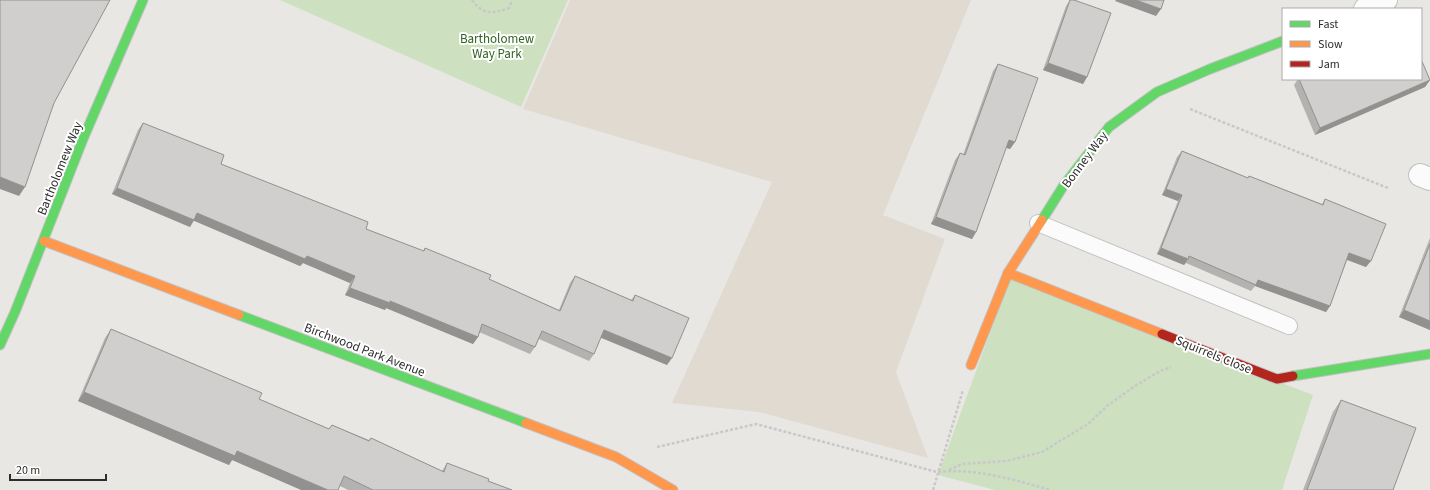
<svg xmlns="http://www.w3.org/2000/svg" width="1430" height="490" viewBox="0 0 1430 490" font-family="'Source Sans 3',sans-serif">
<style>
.education{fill:#e0dad1}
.green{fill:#cde1c1}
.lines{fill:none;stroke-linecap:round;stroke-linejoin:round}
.lane-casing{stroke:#c2c2c2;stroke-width:18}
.street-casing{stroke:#c2c2c2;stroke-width:24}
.fast-casing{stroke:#c2c2c2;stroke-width:11}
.slow-casing{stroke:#c2c2c2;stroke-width:11}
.jam-casing{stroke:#c2c2c2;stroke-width:11}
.path{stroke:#c8c8c8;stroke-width:2.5;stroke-dasharray:3 2;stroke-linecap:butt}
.lane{stroke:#fcfbfb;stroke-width:16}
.street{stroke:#fcfbfb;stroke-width:22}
.fast{stroke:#63d668;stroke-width:9}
.slow{stroke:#ff974d;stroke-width:9}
.jam{stroke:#b3261e;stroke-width:9}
.wall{fill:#b4b2b0}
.shaded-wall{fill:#929190}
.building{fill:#d1cfcd;stroke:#929190}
.labels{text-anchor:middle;stroke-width:4;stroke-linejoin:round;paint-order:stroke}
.park-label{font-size:13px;fill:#306324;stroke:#fff}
.street-label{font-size:13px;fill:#2d2d2d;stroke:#fff}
</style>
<rect width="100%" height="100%" fill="#e9e7e4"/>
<!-- education -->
<polygon class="education" points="570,0 971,0 883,215 945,239 896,372 928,458 759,412 672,403 772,182 523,109"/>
<!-- green -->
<g class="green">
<polygon points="280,0 568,0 521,107"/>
<polygon points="1010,278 1313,395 1282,490 995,490 938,475"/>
</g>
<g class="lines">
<!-- lane casing -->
<g class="lane-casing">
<polyline id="lane" points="1038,223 1289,326"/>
</g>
<!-- street casing -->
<g class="street-casing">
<g id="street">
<polyline points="1365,9 1386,0"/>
<polyline points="1420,175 1430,179"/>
</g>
</g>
<!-- fast casing -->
<g class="fast-casing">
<g id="fast">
<polyline points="1042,220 1064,185 1109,127 1157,92 1210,69 1283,41"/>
<polyline points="239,315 526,423"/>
<polyline points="0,345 15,312 83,139 143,0"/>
<polyline points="1293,376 1430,354"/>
</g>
</g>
<!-- slow casing -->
<g class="slow-casing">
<g id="slow">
<polyline points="44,241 239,315"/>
<polyline points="1008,273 1162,334"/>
<polyline points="971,365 1008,273 1042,220"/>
<polyline points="526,423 616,457 673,490"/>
</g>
</g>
<!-- jam casing -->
<g class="jam-casing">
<polyline id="jam" points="1162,334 1277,379 1293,376"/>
</g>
<!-- path -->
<g class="path">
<path d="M472,0C483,15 493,14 509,8L512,0"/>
<polyline points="1190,109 1388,188"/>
<path d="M657,447L756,424L937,472C976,468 1012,479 1050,490"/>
<polyline points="949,470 962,464 1006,461 1042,452 1088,424 1107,406 1135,386 1160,371 1171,367"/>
<polyline points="933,490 963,390"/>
</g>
<!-- lane -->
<use href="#lane" class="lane"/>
<!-- street -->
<use href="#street" class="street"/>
<!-- fast -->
<use href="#fast" class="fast"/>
<!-- slow -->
<use href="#slow" class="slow"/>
<!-- jam -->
<use href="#jam" class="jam"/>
</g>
<!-- wall -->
<g class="wall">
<polygon points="1070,0 1074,0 1087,77 1083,84 1043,70 1066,6"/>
<polygon points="998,64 1015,142 1010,149 1006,148 976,232 972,239 931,224 955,160 960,153 963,155 993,71"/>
<polygon points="1298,79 1421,79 1430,80 1425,87 1315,135 1294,85"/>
<polygon points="143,123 221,164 366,229 423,251 425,248 489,279 559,310 570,283 575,276 631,300 635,295 667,365 601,337 594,354 589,361 539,339 535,347 530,354 479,332 478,337 473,344 386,308 385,310 345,295 350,283 303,263 300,266 194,220 190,227 112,194 138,130"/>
<polygon points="1182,151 1248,178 1249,176 1322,204 1325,199 1366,267 1347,260 1330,306 1326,312 1255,286 1251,291 1186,263 1184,265 1157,254 1178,201 1162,195 1177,157"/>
<polygon points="1430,238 1430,330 1399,317"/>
<polygon points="111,329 259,399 329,429 332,425 369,440 371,438 442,471 447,463 488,481 512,490 348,490 340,486 232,460 229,465 78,401 105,338"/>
<polygon points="1341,400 1393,490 1303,490 1333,412"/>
</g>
<!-- shaded-wall -->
<g class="shaded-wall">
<polygon points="1116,0 1136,0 1161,9 1156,16 1115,1"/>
<polygon points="1048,63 1087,77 1083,84 1043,70"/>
<polygon points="1430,80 1425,87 1315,135 1320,128"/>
<polygon points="1009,140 1015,142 1010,149 1004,147"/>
<polygon points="0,177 25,187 19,196 0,189"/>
<polygon points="117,188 194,220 190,227 112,194"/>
<polygon points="1166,189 1182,195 1178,201 1162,195"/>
<polygon points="197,213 307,256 355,276 350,283 303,263 300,266 192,220"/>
<polygon points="936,217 976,232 972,239 931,224"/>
<polygon points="1161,248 1188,259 1184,265 1157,254"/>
<polygon points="1349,253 1371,261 1366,267 1345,259"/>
<polygon points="1258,280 1330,306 1326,312 1255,286"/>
<polygon points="350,288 390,301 478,337 473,344 386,308 385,310 345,295"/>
<polygon points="1404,310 1430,321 1430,330 1399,317"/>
<polygon points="604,330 672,358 667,365 599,337"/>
<polygon points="84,392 237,451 328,490 301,490 232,460 229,465 78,401"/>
</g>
<!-- building -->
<g class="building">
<polygon points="0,0 110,0 54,103 25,187 0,177"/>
<polygon points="1070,0 1074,0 1111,13 1087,77 1048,63"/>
<polygon points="1136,0 1164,0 1161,9"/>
<polygon points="1421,59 1430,80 1320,128 1299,79 1421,79"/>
<polygon points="998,64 1038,78 1015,142 1009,140 976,232 936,217 960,153 965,155"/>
<polygon points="143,123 224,155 221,164 368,222 366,229 424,251 425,248 491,275 489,279 560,311 575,276 633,301 635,295 689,318 672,358 604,330 594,354 542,331 535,347 482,324 478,337 390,301 390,303 350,288 355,276 307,256 305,259 197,213 194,220 117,188"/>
<polygon points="1182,151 1248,178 1249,176 1323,205 1325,199 1386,224 1371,261 1349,253 1330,306 1258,280 1256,285 1189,256 1188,259 1161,248 1182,195 1166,189"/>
<polygon points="1430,244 1430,321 1404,310"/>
<polygon points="111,329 262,393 259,399 329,429 332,425 369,441 371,438 444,472 447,463 489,479 488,481 512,490 373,490 344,476 338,490 328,490 237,451 235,456 84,392"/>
<polygon points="1341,400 1416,428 1393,490 1307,490"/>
</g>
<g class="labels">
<!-- park labels -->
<g class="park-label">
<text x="497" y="43">Bartholomew<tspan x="497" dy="15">Way Park</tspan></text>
</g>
<!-- street labels -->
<g class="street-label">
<text transform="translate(1084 159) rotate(-53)" y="5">Bonney Way</text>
<text transform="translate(59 168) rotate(-68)" y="5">Bartholomew Way</text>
<text transform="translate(365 349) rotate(21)" y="5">Birchwood Park Avenue</text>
<text transform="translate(1214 354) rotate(22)" y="5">Squirrels Close</text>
</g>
</g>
<!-- legend -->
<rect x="1282" y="8" width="140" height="72" fill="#ffffff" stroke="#ababab"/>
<rect x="1290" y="21" width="20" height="6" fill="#63d668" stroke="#ababab"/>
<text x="1318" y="28" font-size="12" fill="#2d2d2d">Fast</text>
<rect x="1290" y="41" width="20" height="6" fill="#ff974d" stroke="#ababab"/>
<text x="1318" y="48" font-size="12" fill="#2d2d2d">Slow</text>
<rect x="1290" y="61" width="20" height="6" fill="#b3261e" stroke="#ababab"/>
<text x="1318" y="68" font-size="12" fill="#2d2d2d">Jam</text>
<!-- scale -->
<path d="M10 474v6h96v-6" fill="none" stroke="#2d2d2d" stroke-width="2"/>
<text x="16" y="474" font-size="12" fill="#2d2d2d" stroke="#ffffff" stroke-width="3" paint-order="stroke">20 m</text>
</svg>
